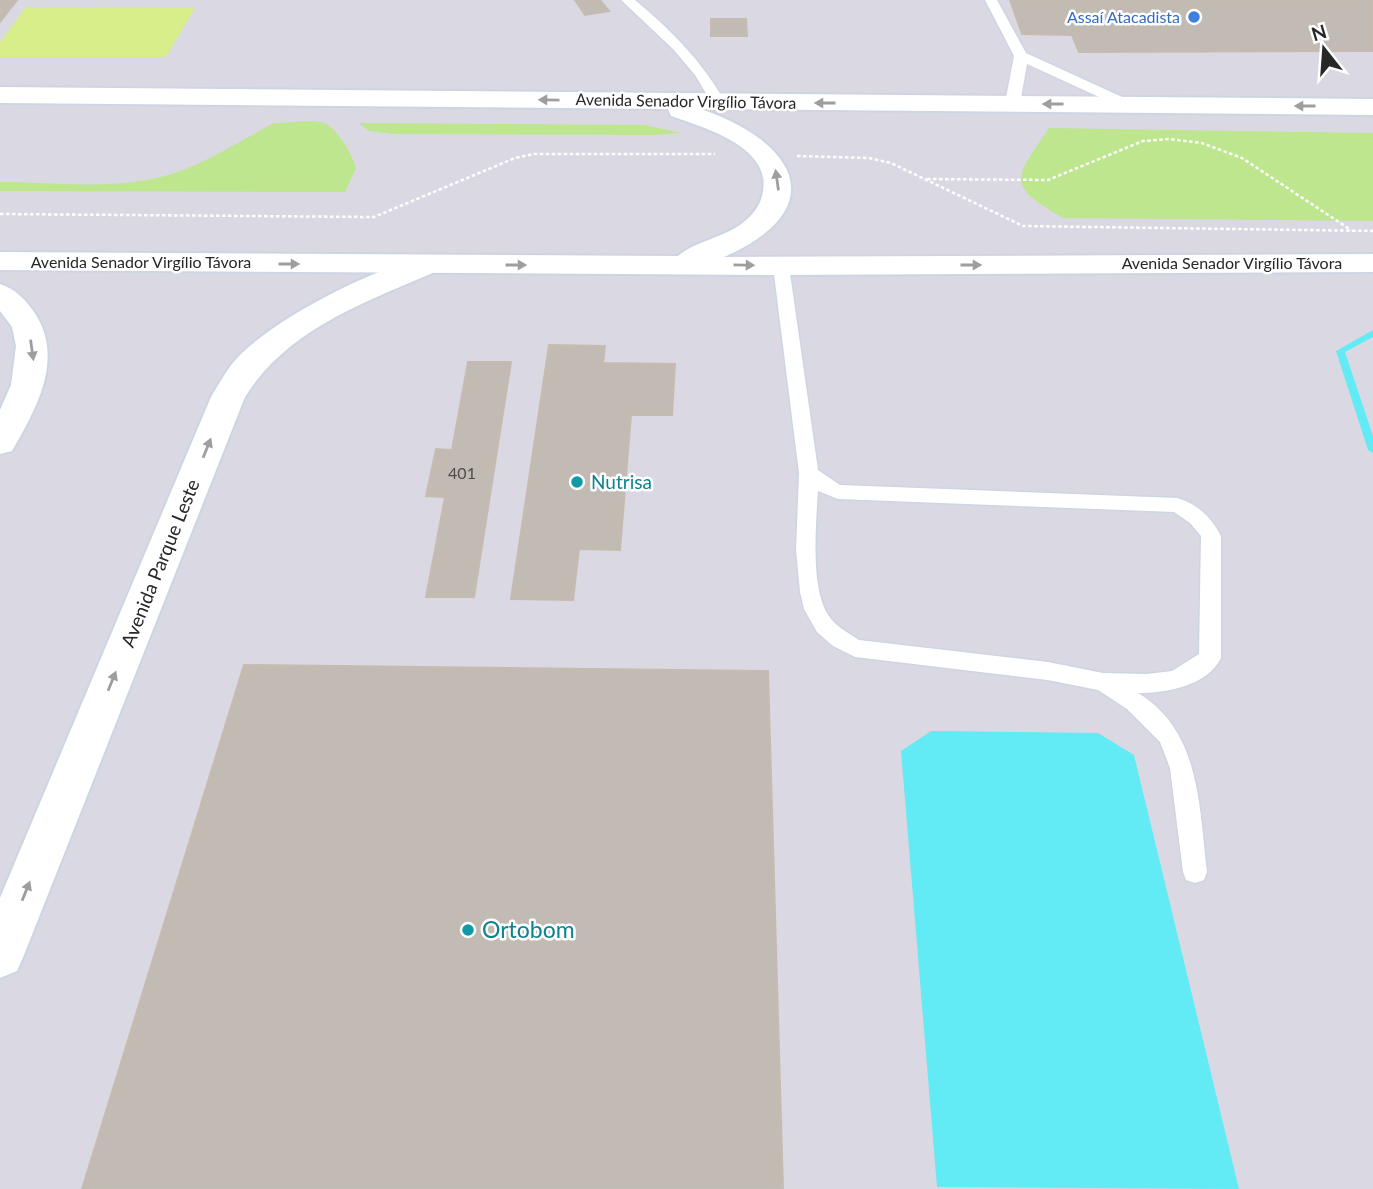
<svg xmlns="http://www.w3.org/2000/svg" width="1373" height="1189" viewBox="0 0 1373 1189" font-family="Lato,sans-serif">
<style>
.industrial{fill:#dad9e3}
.green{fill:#bde68f}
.pitch{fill:#d7ee8a}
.water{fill:#62eaf5}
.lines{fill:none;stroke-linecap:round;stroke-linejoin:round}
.stream{fill:#62eaf5;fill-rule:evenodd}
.building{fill:#c2bbb3;stroke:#c6bbb1;stroke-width:2}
.service-casing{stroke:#cdd5e2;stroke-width:3}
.tertiary-casing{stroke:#cdd5e2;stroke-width:4}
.secondary-casing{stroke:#cdd5e2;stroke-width:4}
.path{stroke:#fff;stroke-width:2.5;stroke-dasharray:3.5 2.5;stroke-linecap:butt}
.service{fill:#fff;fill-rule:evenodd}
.tertiary{fill:#fff;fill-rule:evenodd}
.secondary{fill:#fff;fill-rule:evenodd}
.oneway{fill:#9e9e9e}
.shop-dot{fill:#3f7fe0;stroke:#fff;stroke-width:2.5}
.culture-dot{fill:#0f9aa8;stroke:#fff;stroke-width:2.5}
.labels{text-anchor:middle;stroke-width:5;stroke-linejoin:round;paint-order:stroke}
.far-shop-label{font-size:16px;fill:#366cbe;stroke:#fff;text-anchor:end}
.far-street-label{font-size:16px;fill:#272727;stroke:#fff}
.number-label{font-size:16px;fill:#4e4c4a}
.culture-label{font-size:19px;fill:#0d838f;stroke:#fff;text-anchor:start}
.street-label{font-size:19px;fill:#272727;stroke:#fff}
.near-culture-label{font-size:23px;fill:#0d838f;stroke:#fff;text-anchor:start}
</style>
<rect width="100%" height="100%" fill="#ebdfd7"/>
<!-- industrial -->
<rect class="industrial" x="0" y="0" width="1373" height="1189"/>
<!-- green -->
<g class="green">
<path d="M274,123C286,123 315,119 324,123C338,129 352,154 356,168L345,192L0,191V182C49,182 103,189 152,179C195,171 236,143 274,123Z"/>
<polygon points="359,123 645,125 681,133 656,135 393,134 369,131"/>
<path d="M1049,128L1373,133V221L1063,218C1004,184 1015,179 1049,128Z"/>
</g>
<!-- pitch -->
<polygon class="pitch" points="26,7 195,8 166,57 0,57 0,42"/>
<!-- water -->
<polygon class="water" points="931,731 1098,733 1134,755 1239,1189 937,1187 901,751"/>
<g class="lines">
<!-- stream -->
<polygon class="stream" points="1373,330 1373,337 1345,352 1373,436 1373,453 1368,450 1336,351"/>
</g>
<!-- building -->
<g class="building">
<polygon points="0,0 17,0 0,22"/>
<polygon points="575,0 600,0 609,11 585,15"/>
<polygon points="1010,0 1373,0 1373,51 1079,52 1072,35 1022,34"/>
<polygon points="711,19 746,19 747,36 711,36"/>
<polygon points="549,345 605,346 603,363 675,364 672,415 631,415 620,550 579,549 573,600 511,599"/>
<polygon points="468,362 511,362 474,597 426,597 445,497 426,496 436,449 452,450"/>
<polygon points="244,665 768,671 783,1189 82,1189"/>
</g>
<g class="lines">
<!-- service casing -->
<g class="service-casing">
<g id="service">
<path d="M621,0H635C671,30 702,61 725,102L723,105H713L695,75L673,49Z"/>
<polygon points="985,0 997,0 1026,53 1133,102 1133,108 1123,108 1027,64 1020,104 1013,108 1008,107 1006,98 1014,56"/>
<path d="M781,261L789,266L818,470L840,485L1177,498C1198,504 1211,517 1221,536V658C1207,686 1167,693 1138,693C1201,731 1199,807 1207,872L1204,880L1195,883L1186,880L1183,872L1170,768L1160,742L1127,709L1098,690L1048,680L855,657L833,646L817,632L804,609L800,592L796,550L799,473L773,266ZM818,491L838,499L1174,512L1190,523L1201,536L1199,654L1172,671L1147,674L1103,673L1048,662L859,640C849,633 836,627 829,616C810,589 816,524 818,491Z"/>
</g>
</g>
<!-- tertiary casing -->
<g class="tertiary-casing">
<g id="tertiary">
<path d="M426,256L437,259L441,265L437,271C366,302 287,329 245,397L24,955L17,971L0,978V898L211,397C220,382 229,365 242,353C283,314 371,270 426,256Z"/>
<path d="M0,284C16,289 27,301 36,315C64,360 36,410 12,451L0,454V410L11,385L16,346L12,327L0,311Z"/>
</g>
</g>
<!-- secondary casing -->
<g class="secondary-casing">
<path id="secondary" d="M0,87L1373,99V115L701,109C795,141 835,208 724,257L1373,254V272L781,275L0,270V252L678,256C694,242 721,238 740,225C752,216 761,206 763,191C771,146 702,127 671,116L668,109L0,103Z"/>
</g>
<!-- path -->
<g class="path">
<polyline points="797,156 869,158 891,163 1023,226 1373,231"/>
<polyline points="927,179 1048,180 1143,141 1169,139 1202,143 1242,158 1351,230"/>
<polyline points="0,214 374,217 515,158 534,154 715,154"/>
</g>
<!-- service -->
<use href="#service" class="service"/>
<!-- tertiary -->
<use href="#tertiary" class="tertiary"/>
<!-- secondary -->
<use href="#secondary" class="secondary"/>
</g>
<!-- one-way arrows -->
<defs><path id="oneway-solid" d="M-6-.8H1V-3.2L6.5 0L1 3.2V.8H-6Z" transform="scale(1.75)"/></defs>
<g class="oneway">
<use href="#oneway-solid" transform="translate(549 100) rotate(-179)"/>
<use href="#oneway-solid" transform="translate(825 103) rotate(-180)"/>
<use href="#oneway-solid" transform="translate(1053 104) rotate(-180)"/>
<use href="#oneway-solid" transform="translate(1305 106) rotate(-180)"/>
<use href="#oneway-solid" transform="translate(777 180) rotate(-98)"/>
<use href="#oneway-solid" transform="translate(289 264)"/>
<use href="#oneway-solid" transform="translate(516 265)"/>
<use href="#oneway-solid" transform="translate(744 265) rotate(1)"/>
<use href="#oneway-solid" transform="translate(971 265)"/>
<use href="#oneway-solid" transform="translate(32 350) rotate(82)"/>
<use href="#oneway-solid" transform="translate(207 448) rotate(-68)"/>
<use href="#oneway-solid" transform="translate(112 681) rotate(-68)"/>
<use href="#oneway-solid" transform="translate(26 891) rotate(-68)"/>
</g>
<!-- markers -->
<circle class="shop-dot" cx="1194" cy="17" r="7"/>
<g class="culture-dot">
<circle cx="577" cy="482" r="7"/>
<circle cx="468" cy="930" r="7"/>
</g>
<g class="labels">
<!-- far-shop labels -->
<g class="far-shop-label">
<text x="1180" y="23">Assaí Atacadista</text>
</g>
<!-- far-street labels -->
<g class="far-street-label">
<text transform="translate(686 101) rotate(1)" y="6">Avenida Senador Virgílio Távora</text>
<text x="141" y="268">Avenida Senador Virgílio Távora</text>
<text x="1232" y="269">Avenida Senador Virgílio Távora</text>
</g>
<!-- number labels -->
<g class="number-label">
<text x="462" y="479">401</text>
</g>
<!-- culture labels -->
<g class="culture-label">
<text x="591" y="489">Nutrisa</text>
</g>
<!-- street labels -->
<g class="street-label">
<text transform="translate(160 563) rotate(-68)" y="7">Avenida Parque Leste</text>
</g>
<!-- near-culture labels -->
<g class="near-culture-label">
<text x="482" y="938">Ortobom</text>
</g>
</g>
<!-- north arrow -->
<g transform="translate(1324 49) rotate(343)" stroke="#ffffff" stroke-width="5" paint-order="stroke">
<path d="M0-5L12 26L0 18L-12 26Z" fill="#272727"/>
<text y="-10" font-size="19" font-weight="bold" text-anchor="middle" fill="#272727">N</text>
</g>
</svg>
